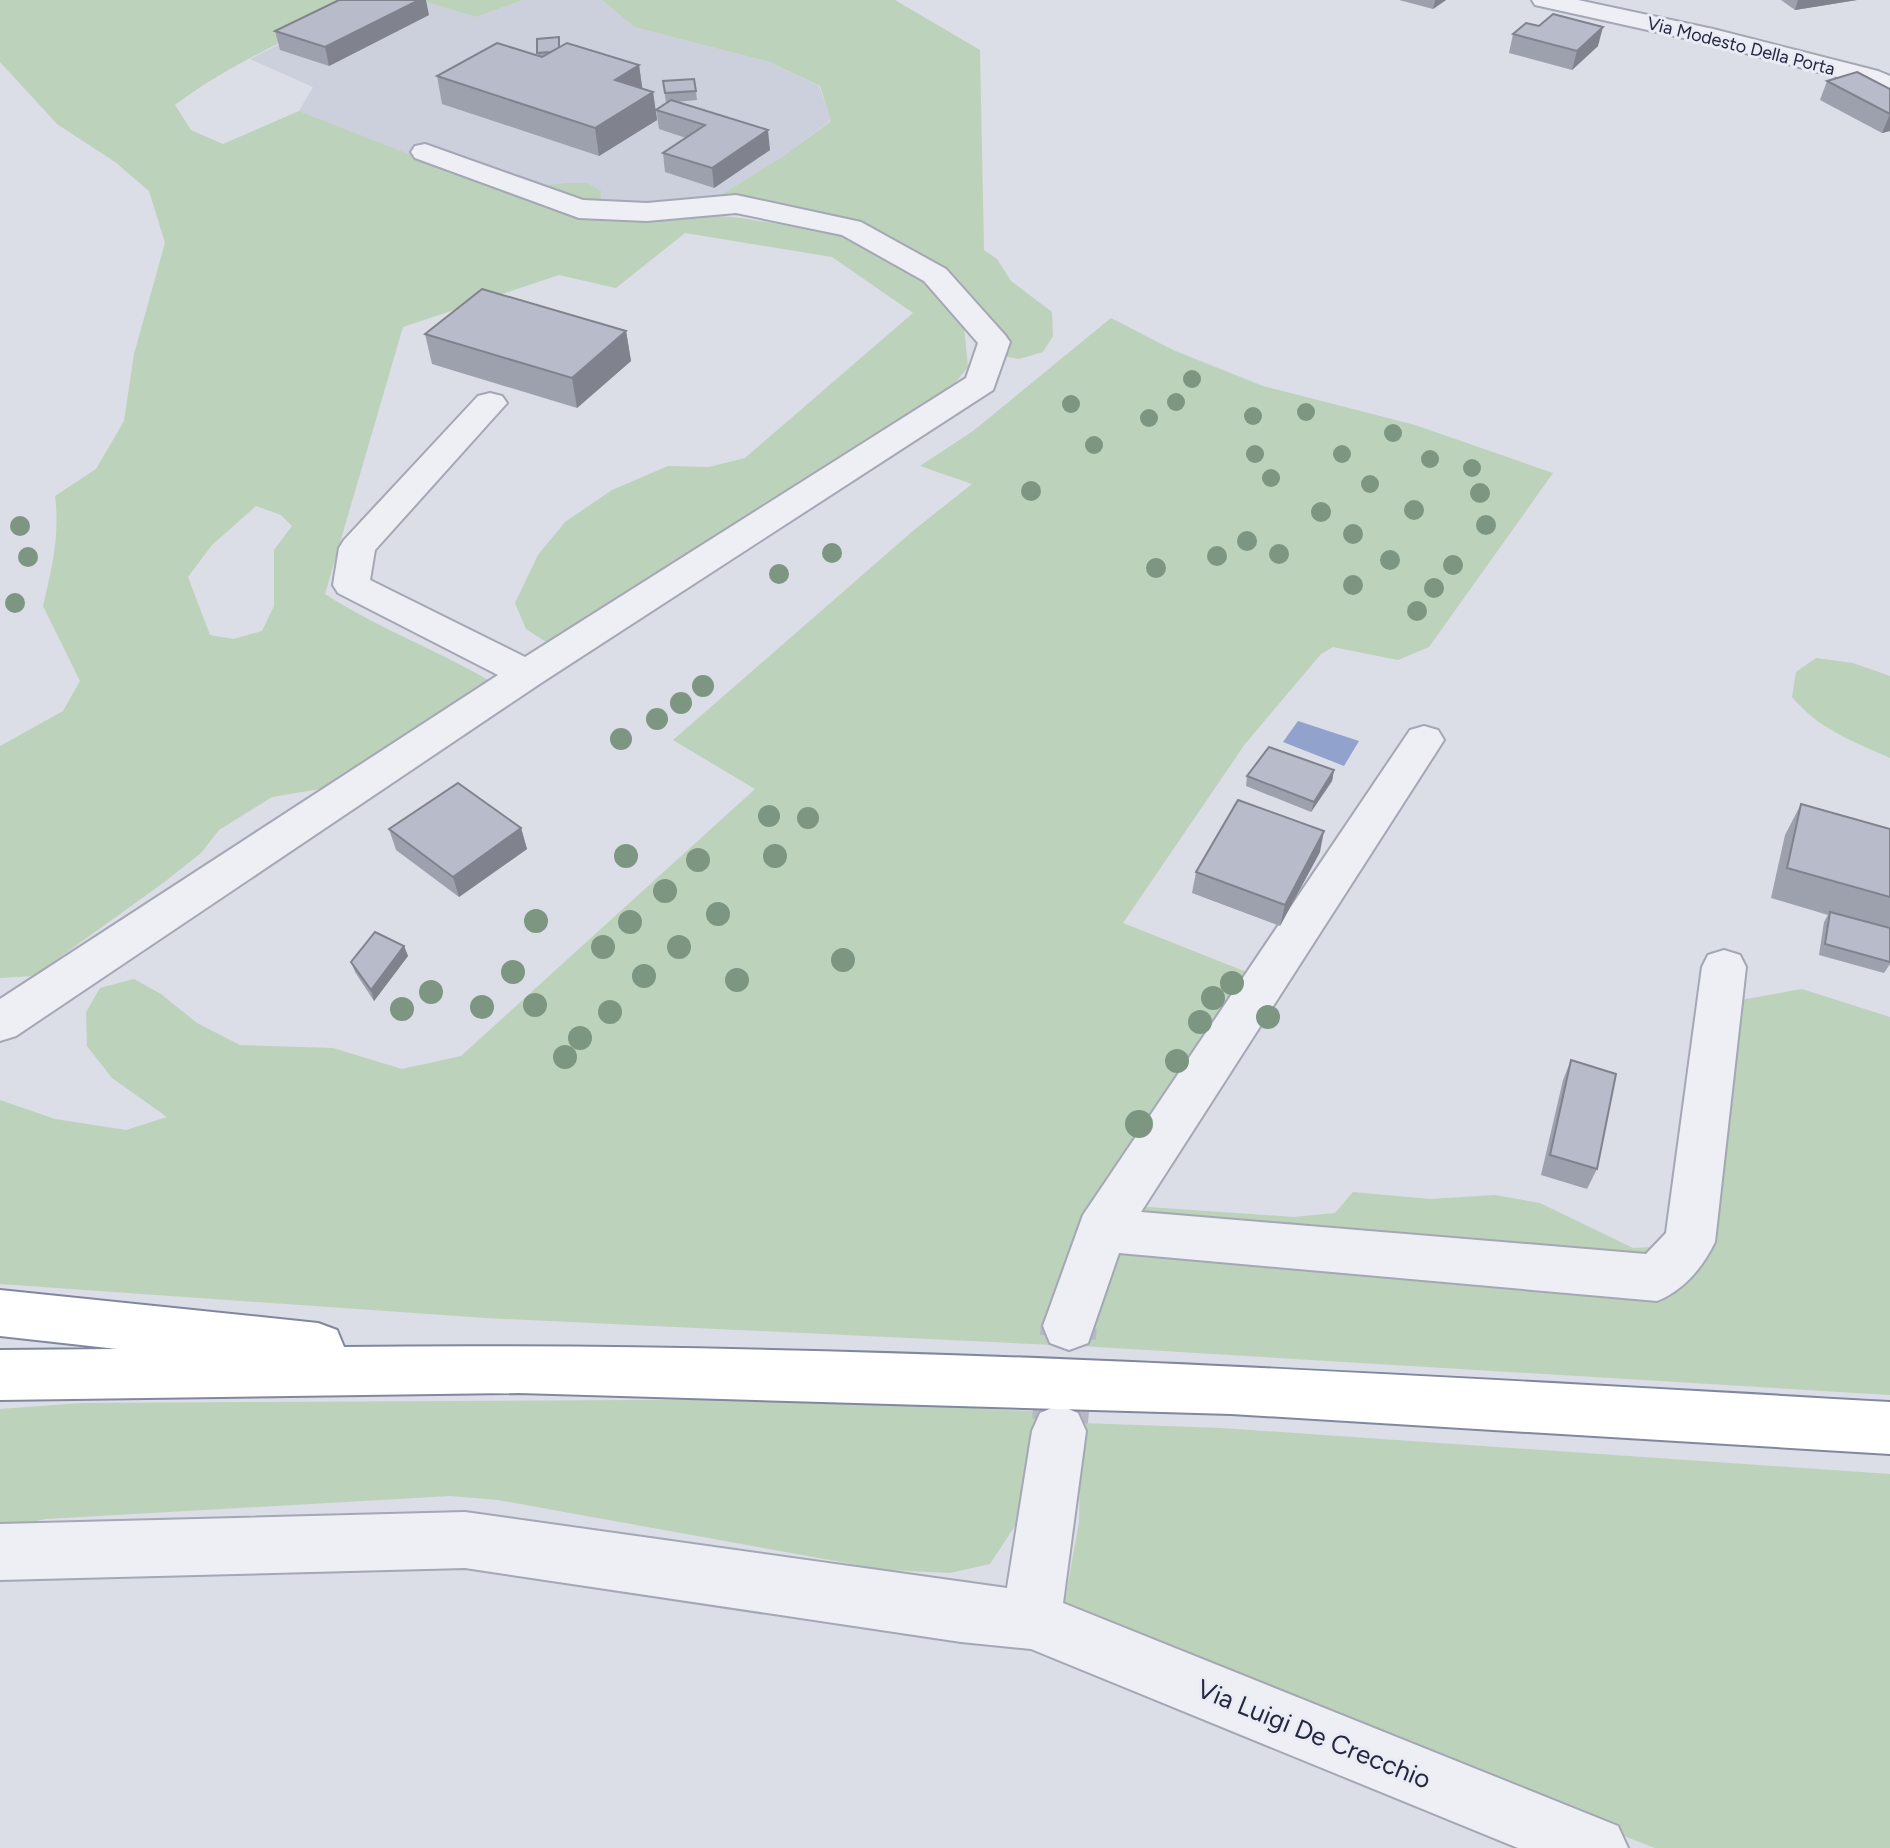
<svg xmlns="http://www.w3.org/2000/svg" width="1890" height="1848" viewBox="0 0 1890 1848" font-family="Figtree,sans-serif">
<style>
.built{fill:#cccfdc}
.green{fill:#bcd2bb;fill-rule:evenodd}
.water{fill:#91a3cc}
.lines{fill:none;stroke-linecap:round;stroke-linejoin:round}
.street-tunnel{stroke:#b6b9c5;stroke-width:56;stroke-dasharray:56 28;stroke-linecap:butt}
.street-casing{stroke:#a4a7b4;stroke-width:4}
.highway-casing{stroke:#81879f;stroke-width:4}
.street{fill:#eeeff5;fill-rule:evenodd}
.highway{fill:#fff;fill-rule:evenodd}
.tree{fill:#7d9682}
.wall{fill:#9da1ae}
.shaded-wall{fill:#80838d}
.building{fill:#b7bbca;stroke:#80838d;stroke-width:2}
.labels{text-anchor:middle;stroke-width:6;stroke-linejoin:round;paint-order:stroke}
.far-street-label{font-size:18px;fill:#23283e;stroke:#eaecf5}
.near-street-label{font-size:26px;fill:#23283e;stroke:#eaecf5}
</style>
<rect width="100%" height="100%" fill="#dbdde7"/>
<!-- built -->
<polygon class="built" points="368,0 420,0 476,17 523,0 602,0 634,27 770,62 819,86 831,120 782,157 714,199 614,203 554,211 299,111 313,87 250,59"/>
<!-- green -->
<g class="green">
<path d="M0,0H368C304,32 233,61 175,105L191,130L223,144L299,111L501,190L567,183H587L601,191L600,205L742,218L850,236L937,286L964,327L968,367L946,394L551,645L526,629L515,603L538,555L565,522L612,490L668,466L709,467L745,458L913,313L832,257L685,233L616,288L559,275L403,327L325,594C379,629 440,651 495,684L338,786L272,797L219,830L201,853L163,883L34,976L0,978V746L63,711L80,681L43,606C52,568 60,535 55,496L96,469L124,421L134,354L165,243L149,191L115,162L57,124L0,62ZM256,506L281,515L292,526L274,550V606L262,631L233,639L210,635L188,577L212,545Z"/>
<polygon points="420,0 523,0 476,17"/>
<polygon points="594,0 895,0 980,50 984,250 997,259 1011,281 1052,312 1053,336 1043,352 1019,359 992,354 940,274 851,224 714,199 782,157 831,121 820,86 770,62 634,27 602,0"/>
<polygon points="1111,318 1173,350 1263,386 1415,425 1553,473 1429,647 1398,660 1333,647 1321,654 1245,744 1123,923 1254,975 1058,1295 1054,1345 486,1318 0,1284 0,1100 55,1119 126,1130 167,1117 112,1078 87,1046 86,1012 100,988 134,979 161,994 197,1023 240,1045 333,1048 402,1069 461,1056 755,789 673,740 914,530 972,484 920,466 973,431"/>
<path d="M1816,658L1853,663L1890,676V758C1852,741 1819,729 1792,697L1796,672Z"/>
<polygon points="1802,989 1890,1017 1890,1395 1080,1346 1094,1285 1134,1206 1294,1217 1335,1213 1353,1192 1430,1199 1495,1195 1540,1203 1633,1248 1654,1247 1704,1227 1735,1001"/>
<polygon points="815,1399 1045,1412 1036,1477 1015,1526 990,1564 950,1573 885,1570 498,1500 450,1496 46,1519 0,1528 0,1409 82,1403"/>
<polygon points="1081,1423 1221,1428 1890,1474 1890,1848 1655,1848 1369,1739 1063,1611 1079,1522"/>
</g>
<!-- water -->
<polygon class="water" points="1298,721 1359,741 1344,766 1283,742"/>
<g class="lines">
<!-- street-tunnel -->
<polyline class="street-tunnel" points="1060,1421 1069,1326"/>
<!-- street casing -->
<g class="street-casing">
<g id="street">
<polygon points="1532,0 1578,0 1713,29 1878,71 1890,76 1890,94 1860,83 1711,44 1535,5"/>
<polygon points="425,144 583,200 647,203 736,195 861,222 946,269 1005,335 1010,342 993,390 541,683 16,1036 0,1041 0,999 498,675 338,593 333,585 339,548 344,540 478,396 490,393 502,396 507,403 375,550 370,580 525,657 966,378 978,343 924,281 842,235 736,213 647,221 579,218 415,158 411,152 415,146"/>
<path d="M1424,726L1438,730L1444,740L1141,1212L1646,1254L1666,1233L1702,967L1708,955L1724,950L1740,955L1746,967L1715,1242C1703,1267 1683,1291 1657,1301L1119,1253L1088,1343L1069,1350L1050,1343L1043,1326L1083,1215L1410,730Z"/>
<polygon points="1059,1405 1078,1413 1086,1431 1063,1603 1618,1826 1628,1848 1518,1848 1031,1649 961,1642 465,1568 0,1580 0,1524 465,1512 1007,1588 1032,1431 1040,1413"/>
</g>
</g>
<!-- highway casing -->
<g class="highway-casing">
<path id="highway" d="M0,1290L318,1323L337,1330L344,1347C860,1341 1375,1373 1890,1402V1454L1231,1414L519,1393L0,1400V1350L117,1349L0,1336Z"/>
</g>
<!-- street -->
<use href="#street" class="street"/>
<!-- highway -->
<use href="#highway" class="highway"/>
</g>
<!-- trees -->
<g class="tree">
<circle cx="1192" cy="379" r="9"/>
<circle cx="1176" cy="402" r="9"/>
<circle cx="1071" cy="404" r="9"/>
<circle cx="1306" cy="412" r="9"/>
<circle cx="1253" cy="416" r="9"/>
<circle cx="1149" cy="418" r="9"/>
<circle cx="1393" cy="433" r="9"/>
<circle cx="1094" cy="445" r="9"/>
<circle cx="1255" cy="454" r="9"/>
<circle cx="1342" cy="454" r="9"/>
<circle cx="1430" cy="459" r="9"/>
<circle cx="1472" cy="468" r="9"/>
<circle cx="1271" cy="478" r="9"/>
<circle cx="1370" cy="484" r="9"/>
<circle cx="1031" cy="491" r="10"/>
<circle cx="1480" cy="493" r="10"/>
<circle cx="1414" cy="510" r="10"/>
<circle cx="1321" cy="512" r="10"/>
<circle cx="1486" cy="525" r="10"/>
<circle cx="20" cy="526" r="10"/>
<circle cx="1353" cy="534" r="10"/>
<circle cx="1247" cy="541" r="10"/>
<circle cx="832" cy="553" r="10"/>
<circle cx="1279" cy="554" r="10"/>
<circle cx="1217" cy="556" r="10"/>
<circle cx="28" cy="557" r="10"/>
<circle cx="1390" cy="560" r="10"/>
<circle cx="1453" cy="565" r="10"/>
<circle cx="1156" cy="568" r="10"/>
<circle cx="779" cy="574" r="10"/>
<circle cx="1353" cy="585" r="10"/>
<circle cx="1434" cy="588" r="10"/>
<circle cx="15" cy="603" r="10"/>
<circle cx="1417" cy="611" r="10"/>
<circle cx="703" cy="686" r="11"/>
<circle cx="681" cy="703" r="11"/>
<circle cx="657" cy="719" r="11"/>
<circle cx="621" cy="739" r="11"/>
<circle cx="769" cy="816" r="11"/>
<circle cx="808" cy="818" r="11"/>
<circle cx="626" cy="856" r="12"/>
<circle cx="775" cy="856" r="12"/>
<circle cx="698" cy="860" r="12"/>
<circle cx="665" cy="891" r="12"/>
<circle cx="718" cy="914" r="12"/>
<circle cx="536" cy="921" r="12"/>
<circle cx="630" cy="922" r="12"/>
<circle cx="603" cy="947" r="12"/>
<circle cx="679" cy="947" r="12"/>
<circle cx="843" cy="960" r="12"/>
<circle cx="513" cy="972" r="12"/>
<circle cx="644" cy="976" r="12"/>
<circle cx="737" cy="980" r="12"/>
<circle cx="1232" cy="983" r="12"/>
<circle cx="431" cy="992" r="12"/>
<circle cx="1213" cy="998" r="12"/>
<circle cx="535" cy="1005" r="12"/>
<circle cx="482" cy="1007" r="12"/>
<circle cx="402" cy="1009" r="12"/>
<circle cx="610" cy="1012" r="12"/>
<circle cx="1268" cy="1017" r="12"/>
<circle cx="1200" cy="1022" r="12"/>
<circle cx="580" cy="1038" r="12"/>
<circle cx="565" cy="1057" r="12"/>
<circle cx="1177" cy="1061" r="12"/>
<circle cx="1139" cy="1124" r="14"/>
</g>
<!-- wall -->
<g class="wall">
<polygon points="1399,0 1446,0 1433,9"/>
<polygon points="1781,0 1857,0 1795,10"/>
<polygon points="429,15 329,66 280,50 275,31"/>
<polygon points="1513,34 1598,46 1572,70 1509,53"/>
<polygon points="537,39 560,47 639,65 642,88 653,92 657,120 599,156 442,104 437,76 538,56"/>
<polygon points="663,81 696,91 697,100 676,102 770,150 714,188 665,172 663,153 686,138 659,129 656,110 666,103"/>
<polygon points="1827,81 1890,89 1890,131 1882,133 1820,100"/>
<polygon points="626,331 631,361 577,408 432,364 425,334"/>
<polygon points="1334,770 1332,781 1311,812 1246,786 1247,776"/>
<polygon points="1801,804 1890,829 1890,964 1884,973 1819,955 1824,922 1828,915 1771,898 1785,835"/>
<polygon points="521,828 527,849 459,897 396,850 389,829"/>
<polygon points="1320,852 1280,926 1192,893 1196,872"/>
<polygon points="404,946 408,956 374,1001 355,972 351,962"/>
<polygon points="1571,1060 1597,1169 1587,1189 1541,1175 1563,1080"/>
</g>
<!-- shaded-wall -->
<g class="shaded-wall">
<polygon points="419,0 426,0 429,15 329,66 325,47"/>
<polygon points="1435,0 1446,0 1433,9"/>
<polygon points="1798,0 1857,0 1795,10"/>
<polygon points="1603,27 1598,46 1572,70 1577,51"/>
<polygon points="639,65 643,93 615,80"/>
<polygon points="653,92 657,120 599,156 595,128"/>
<polygon points="1890,114 1890,131 1882,133"/>
<polygon points="768,130 770,150 714,188 712,168"/>
<polygon points="626,331 631,361 577,408 572,378"/>
<polygon points="1334,770 1332,781 1311,812 1314,802"/>
<polygon points="521,828 527,849 459,897 453,877"/>
<polygon points="1324,831 1320,852 1280,926 1285,905"/>
<polygon points="404,946 408,956 374,1001 371,990"/>
</g>
<!-- building -->
<g class="building">
<polygon points="339,0 419,0 325,47 275,31"/>
<polygon points="1553,14 1603,27 1577,51 1513,34 1526,23 1539,26"/>
<polygon points="559,37 559,48 551,52 537,53 537,39"/>
<polygon points="497,43 542,57 567,43 639,65 615,80 653,92 595,128 437,76"/>
<polygon points="1857,72 1890,89 1890,114 1827,81"/>
<polygon points="694,79 696,91 665,93 663,81"/>
<polygon points="671,100 768,130 712,168 663,153 705,125 656,110"/>
<polygon points="482,289 626,331 572,378 425,334"/>
<polygon points="1269,747 1334,770 1314,802 1247,776"/>
<polygon points="458,783 521,828 453,877 389,829"/>
<polygon points="1238,800 1324,831 1285,905 1196,872"/>
<polygon points="1801,804 1890,829 1890,897 1787,868"/>
<polygon points="1830,912 1890,928 1890,962 1825,944"/>
<polygon points="375,932 404,946 371,990 351,962"/>
<polygon points="1571,1060 1616,1074 1597,1169 1550,1155"/>
</g>
<g class="labels">
<!-- far-street labels -->
<g class="far-street-label">
<text transform="translate(1741 46) rotate(14)" y="6">Via Modesto Della Porta</text>
</g>
<!-- near-street labels -->
<g class="near-street-label">
<text transform="translate(1314 1734) rotate(22)" y="9">Via Luigi De Crecchio</text>
</g>
</g>
</svg>
